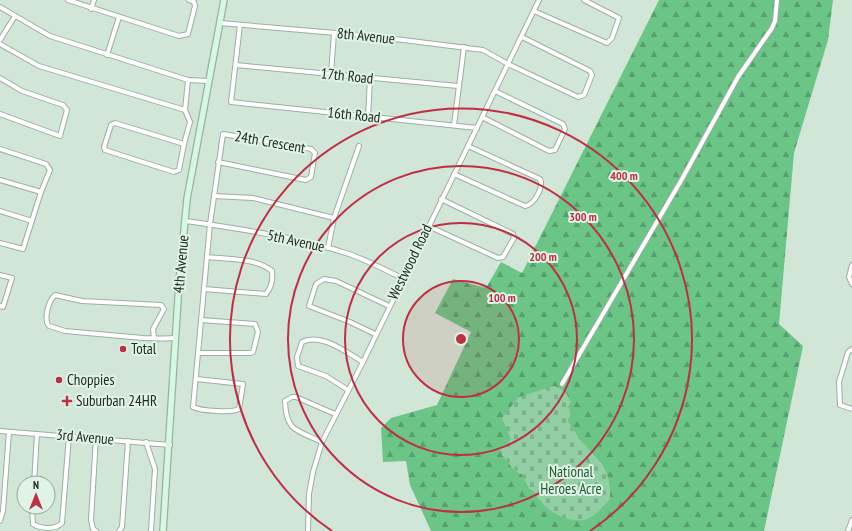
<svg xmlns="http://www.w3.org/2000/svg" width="852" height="531" viewBox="0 0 852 531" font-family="'PT Sans Narrow',sans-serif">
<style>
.forest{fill:url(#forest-firs);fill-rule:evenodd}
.cemetery{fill:url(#cemetery-stones)}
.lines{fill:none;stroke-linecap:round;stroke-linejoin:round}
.street-casing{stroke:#9cafa0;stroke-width:6}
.secondary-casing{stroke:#9cafa0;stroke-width:8}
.street{stroke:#fff;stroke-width:4}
.secondary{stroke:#d4f9e0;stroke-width:5.5}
.ring{fill:none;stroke:#bf2e43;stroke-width:2}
.poi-dot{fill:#bf2e43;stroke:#dff4e4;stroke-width:1.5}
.labels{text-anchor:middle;stroke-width:4;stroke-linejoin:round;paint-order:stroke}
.street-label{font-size:15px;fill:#222923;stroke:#dff4e4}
.poi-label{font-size:15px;fill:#222923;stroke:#dff4e4;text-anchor:start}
.park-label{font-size:15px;fill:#1b5c34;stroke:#dff4e4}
.centre{fill:#bf2e43;stroke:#dff4e4;stroke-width:2}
.ring-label{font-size:12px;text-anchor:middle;font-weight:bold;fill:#bf2e43;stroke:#dff4e4;stroke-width:4;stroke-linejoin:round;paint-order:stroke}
</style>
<defs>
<pattern id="forest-firs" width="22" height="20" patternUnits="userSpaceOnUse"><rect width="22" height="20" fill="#6ac587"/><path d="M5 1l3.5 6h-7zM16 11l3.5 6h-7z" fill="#57a06e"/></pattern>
<pattern id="cemetery-stones" width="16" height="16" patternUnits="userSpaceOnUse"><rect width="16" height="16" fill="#93cfa4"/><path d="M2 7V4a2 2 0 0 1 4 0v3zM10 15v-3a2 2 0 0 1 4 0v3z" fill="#7eb28d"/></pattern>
</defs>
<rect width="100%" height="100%" fill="#d2e6d7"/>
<!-- forest -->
<path class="forest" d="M659,0H833L828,40L794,153L779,324L803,346L764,531H431L410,485L406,461L383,462L381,428L391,418L437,405L471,332L435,313L453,279L486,288L501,262L522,273ZM571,413L567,421C573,429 578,439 586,447C604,467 606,465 610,493L539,499L534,490L530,489L522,474L514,470L500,450L511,440Z"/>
<!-- cemetery -->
<path class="cemetery" d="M554,386L565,391L571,402L568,407L571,413L567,421C573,429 579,439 586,447C603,466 611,471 610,499C604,506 593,519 583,520C569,522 553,514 544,505C539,500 536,491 530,489L522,474L514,470L499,451L511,440L502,418L519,397Z"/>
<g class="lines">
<!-- street casing -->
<g class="street-casing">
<g id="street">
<polyline points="68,0 179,36 188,34 195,6 194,2 189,0"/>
<polyline points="0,7 50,36 188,80 209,81"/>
<polyline points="91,9 94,0"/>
<polyline points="534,11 607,43 612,38 619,18 584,0"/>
<polyline points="220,23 371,36 483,50 508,64 578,97 584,95 592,75 590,71 522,37"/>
<polyline points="240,25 231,102 477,128"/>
<polyline points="0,40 15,16"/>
<polyline points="0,44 39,66 185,110 188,80"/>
<polyline points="107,55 119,17"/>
<polyline points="236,65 458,86"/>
<polyline points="331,74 334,33"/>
<polyline points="0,78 22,91 63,105 67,110 60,136 0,114"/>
<polyline points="368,117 370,78"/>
<polyline points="482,117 549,151 555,150 565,129 563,124 495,91"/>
<polyline points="454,125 464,47"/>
<polyline points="184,144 179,170 174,172 105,150 104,147 111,125 115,123 184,144 190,122 185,110"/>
<polyline points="0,149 46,164 50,170 41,192 23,249 0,243"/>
<path d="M454,174L525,206C534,205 544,187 540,179L468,146"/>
<polyline points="0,180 41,192"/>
<polyline points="214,196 253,198 334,218 359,146"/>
<polyline points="0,211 32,221"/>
<path d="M186,221C240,229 297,237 349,254C367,260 385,270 402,278"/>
<polyline points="428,226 498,258 503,257 514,238 513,234 441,199"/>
<polyline points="328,248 334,218"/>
<polyline points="852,265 849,277 852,284"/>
<polyline points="0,275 12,278 3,307 0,306"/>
<path d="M204,289L266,294C271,288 273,279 272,271C257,258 227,259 207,257"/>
<polyline points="375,334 350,322 309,306 316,284 324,279 336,281 389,306"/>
<path d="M154,338L153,329L164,309L161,305L82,301L55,295C49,300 43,319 49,326L65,331L87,333L143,338C153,338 165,339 175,338"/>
<polyline points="852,349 848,352 839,382 840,405 852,409"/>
<polyline points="198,353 250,353 253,352 258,332 255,324 201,320"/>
<path d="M196,379L243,384L239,409C232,413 201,411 193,407L210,224L223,134L311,149L315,153L311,177L306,180L218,162"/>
<polyline points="562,384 682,179 738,77 772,28 775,21 777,0"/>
<path d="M348,390L326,376L298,366L297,357L302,342C321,332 347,353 363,362"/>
<polyline points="0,431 170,445"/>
<polyline points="146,442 155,469 151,531"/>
<path d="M322,442C297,430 286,432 285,401L292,397H296L335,414"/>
<polyline points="34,483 37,434"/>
<path d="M32,507L33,524C41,529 55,530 62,523L69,436"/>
<polyline points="0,521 3,511 9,432"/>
<polyline points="96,531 93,529 91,520 96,438"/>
<polyline points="119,531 122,527 128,441"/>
<polyline points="308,531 309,494 313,472 322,442 363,362 539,0"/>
<polyline points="848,531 852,520"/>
</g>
</g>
<!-- secondary casing -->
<g class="secondary-casing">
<polyline id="secondary" points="163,531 179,283 187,199 224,0"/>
</g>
<!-- street -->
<use href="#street" class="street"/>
<!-- secondary -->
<use href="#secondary" class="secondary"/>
</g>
<!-- distance rings -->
<circle cx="461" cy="339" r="58" fill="#bf2e43" fill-opacity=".12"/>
<g class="ring">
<circle cx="461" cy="339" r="58"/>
<circle cx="461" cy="339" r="116"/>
<circle cx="461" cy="339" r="173"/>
<path d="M332 531A231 231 0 1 1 590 531"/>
</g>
<!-- markers -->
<g class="poi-dot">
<circle cx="123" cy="349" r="4"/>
<circle cx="59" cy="380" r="4"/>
<path d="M65 395h4v4h4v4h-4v4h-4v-4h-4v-4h4z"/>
</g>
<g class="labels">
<!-- street labels -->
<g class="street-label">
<text transform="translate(366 36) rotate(6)" y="5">8th Avenue</text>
<text transform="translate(347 76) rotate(6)" y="5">17th Road</text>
<text transform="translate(354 115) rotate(6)" y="5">16th Road</text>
<text transform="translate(270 142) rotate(10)" y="5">24th Crescent</text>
<text transform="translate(296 241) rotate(12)" y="5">5th Avenue</text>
<text transform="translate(410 262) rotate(-64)" y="5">Westwood Road</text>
<text transform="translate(181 264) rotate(-85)" y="5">4th Avenue</text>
<text transform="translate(85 437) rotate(5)" y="5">3rd Avenue</text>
</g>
<!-- poi labels -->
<g class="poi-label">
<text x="131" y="354">Total</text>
<text x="67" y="385">Choppies</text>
<text x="76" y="406">Suburban 24HR</text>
</g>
<!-- park labels -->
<g class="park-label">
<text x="571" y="477">National<tspan x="571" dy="17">Heroes Acre</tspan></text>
</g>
</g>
<circle cx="461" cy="339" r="6" class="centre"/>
<g class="ring-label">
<text x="624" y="180">400 m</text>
<text x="583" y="221">300 m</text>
<text x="543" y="261">200 m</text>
<text x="502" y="302">100 m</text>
</g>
<!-- north arrow -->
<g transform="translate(36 495)"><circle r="19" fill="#dff4e4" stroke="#93a397"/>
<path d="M0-3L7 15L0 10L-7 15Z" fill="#bf2e43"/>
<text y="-6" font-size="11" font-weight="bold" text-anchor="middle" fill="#222923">N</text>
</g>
</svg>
